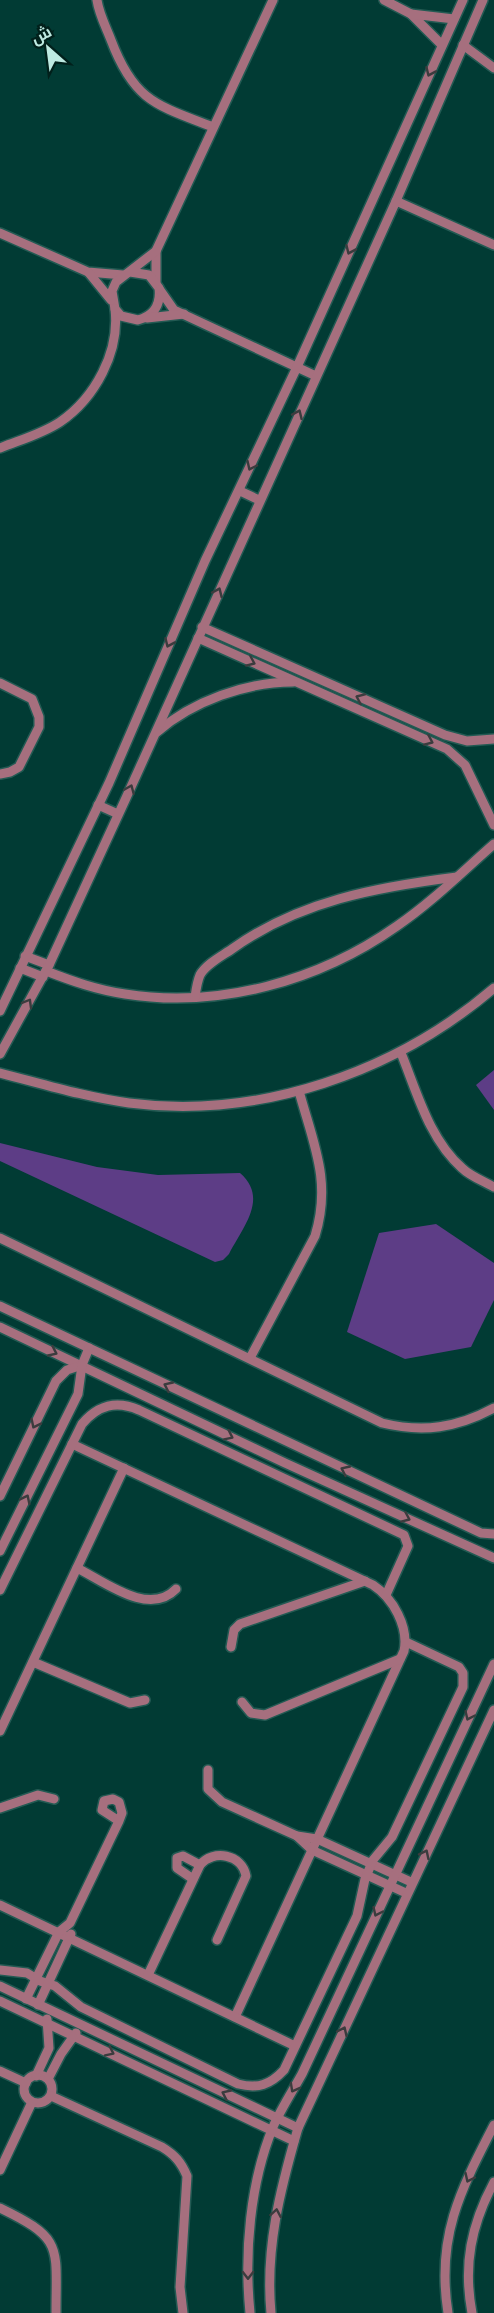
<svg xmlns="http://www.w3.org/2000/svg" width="494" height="2313" viewBox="0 0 494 2313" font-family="Commissioner,Cairo,sans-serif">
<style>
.green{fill:#5d3d86}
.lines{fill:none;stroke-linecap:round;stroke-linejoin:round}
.minor-casing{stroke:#235a53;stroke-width:12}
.minor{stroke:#a66f7e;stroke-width:9}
.oneway{stroke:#3b3c3e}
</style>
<rect width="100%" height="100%" fill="#013b34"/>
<!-- green -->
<g class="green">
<polygon points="494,1070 494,1110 476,1085"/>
<path d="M0,1143L97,1167L158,1175L240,1173C269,1198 243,1227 229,1254L223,1260L215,1262L0,1161Z"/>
<polygon points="436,1224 494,1263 494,1300 471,1347 405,1359 347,1332 379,1233"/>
</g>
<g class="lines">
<!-- minor casing -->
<g class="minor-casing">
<g id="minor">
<path d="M97,0C99,14 106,27 111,40C134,101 156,105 213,127"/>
<polyline points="384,0 411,14 442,45"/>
<polyline points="411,14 454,19"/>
<polyline points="463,45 494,68"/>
<polyline points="396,201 494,245"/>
<polyline points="0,233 88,272 123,275"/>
<polyline points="156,251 156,282"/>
<path d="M130,272L149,275L159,288C161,305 154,316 138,320L121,316L115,309L112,291L116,282L156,251L273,0"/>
<polyline points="89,273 111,300"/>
<polyline points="160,290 174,310 316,376"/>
<polyline points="147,318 184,314"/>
<path d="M0,448C20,440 42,434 60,422C95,398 120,352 115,309"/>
<polyline points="240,491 259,500"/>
<polyline points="202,627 445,735 467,741 494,739"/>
<polyline points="198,638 447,749 465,765 494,825"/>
<polyline points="0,683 32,699 39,717 39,727 19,767 10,772 0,774"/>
<path d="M157,732C193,701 246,682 293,682"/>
<polyline points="98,805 118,814"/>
<polyline points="25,956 49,965"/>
<polyline points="20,968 43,977"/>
<path d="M46,971C72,981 97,990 125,994C219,1009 319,981 397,926C432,902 462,872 494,844"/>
<path d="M195,997C196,990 197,982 200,975C206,964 222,956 232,949C299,901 377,887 457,877"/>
<polyline points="0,1011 109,783 205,561 297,367 463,0"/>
<path d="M401,1053C417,1092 429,1139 462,1168C470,1176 483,1181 494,1187"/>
<polyline points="0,1054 49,965 126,798 396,201 483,0"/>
<path d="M0,1073C43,1084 85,1097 129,1103C259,1120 396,1072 494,988"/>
<path d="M0,1238L382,1423C423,1433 457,1428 494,1408"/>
<polyline points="0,1306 481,1533 494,1534"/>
<polyline points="0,1327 285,1463 494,1558"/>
<path d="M250,1358L315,1236C332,1181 313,1143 299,1091"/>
<path d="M72,1444L373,1585C393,1598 409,1627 404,1651L235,2017"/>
<polyline points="0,1496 56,1381 67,1370 82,1365"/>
<polyline points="0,1551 78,1394 82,1365 89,1348"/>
<path d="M77,1568C105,1582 149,1617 176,1589"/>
<path d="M0,1590L82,1424C98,1405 116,1400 139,1410L404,1535L408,1546L386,1595"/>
<polyline points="231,1647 234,1630 240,1624 365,1581"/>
<polyline points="33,1662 130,1703 145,1700"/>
<polyline points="242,1702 251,1713 265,1715 400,1659"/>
<polyline points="0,1731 124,1468"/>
<polyline points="208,1770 208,1789 222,1802 297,1836 317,1839 411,1882"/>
<polyline points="0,1808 38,1795 54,1799"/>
<polyline points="297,1836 312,1850 406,1893"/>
<polyline points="193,1879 177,1868 177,1858 183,1856 200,1865"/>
<polyline points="0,1905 295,2046"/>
<path d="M0,1970L27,1973L40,1981L55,1986L81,2007L238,2084C258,2089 270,2085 284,2070L357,1916L365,1879L373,1860L392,1837L463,1687V1673L459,1667L406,1642"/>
<path d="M148,1975L200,1865C213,1849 242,1854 246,1876L217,1940"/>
<polyline points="0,1986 298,2128"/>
<polyline points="26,1999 59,1932 70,1923 119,1821 102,1810 104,1801 113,1799 119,1802 122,1813 119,1821"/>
<polyline points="0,2001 294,2141"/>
<polyline points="38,2005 71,1934"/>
<polyline points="0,2071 26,2083"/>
<circle cx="38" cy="2089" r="14"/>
<polyline points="36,2076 49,2048 47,2019"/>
<polyline points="48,2079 61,2054 76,2033"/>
<path d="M51,2096L162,2147C175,2155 181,2162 187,2176L180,2287L183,2313"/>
<polyline points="0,2170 32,2102"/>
<path d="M0,2208C64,2239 56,2246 56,2313"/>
<path d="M250,2313C244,2253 250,2183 273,2127C281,2109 292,2092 302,2074L494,1664"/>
<path d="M271,2313C265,2249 280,2190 298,2128L494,1710"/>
<path d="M448,2313C436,2237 460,2191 494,2125"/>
<path d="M472,2313C463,2265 471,2225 494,2182"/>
</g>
</g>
<!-- minor -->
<use href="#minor" class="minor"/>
</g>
<!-- one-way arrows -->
<defs><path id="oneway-chevron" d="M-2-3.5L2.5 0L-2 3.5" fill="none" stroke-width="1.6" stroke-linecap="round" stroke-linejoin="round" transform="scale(1.5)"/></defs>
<g class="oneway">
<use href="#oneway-chevron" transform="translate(430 72) rotate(114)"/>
<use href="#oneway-chevron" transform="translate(350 250) rotate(114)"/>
<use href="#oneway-chevron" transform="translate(298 414) rotate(-66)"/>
<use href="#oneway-chevron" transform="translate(251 466) rotate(115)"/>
<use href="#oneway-chevron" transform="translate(218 592) rotate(-66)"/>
<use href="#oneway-chevron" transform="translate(169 643) rotate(114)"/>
<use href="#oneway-chevron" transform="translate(251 662) rotate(24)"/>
<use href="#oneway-chevron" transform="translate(360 698) rotate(-156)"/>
<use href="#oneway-chevron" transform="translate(429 741) rotate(24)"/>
<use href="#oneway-chevron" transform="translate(130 789) rotate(-67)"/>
<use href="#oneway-chevron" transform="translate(28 1003) rotate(-60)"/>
<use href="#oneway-chevron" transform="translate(53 1352) rotate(25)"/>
<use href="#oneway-chevron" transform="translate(168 1386) rotate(-155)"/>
<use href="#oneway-chevron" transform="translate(35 1424) rotate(116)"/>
<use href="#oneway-chevron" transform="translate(229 1436) rotate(26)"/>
<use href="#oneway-chevron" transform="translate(345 1470) rotate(-155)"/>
<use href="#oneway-chevron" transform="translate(26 1499) rotate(-64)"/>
<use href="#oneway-chevron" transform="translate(406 1518) rotate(24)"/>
<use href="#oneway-chevron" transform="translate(469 1716) rotate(115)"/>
<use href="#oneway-chevron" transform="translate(425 1854) rotate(-64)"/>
<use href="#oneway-chevron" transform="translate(377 1912) rotate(115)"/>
<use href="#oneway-chevron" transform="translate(343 2031) rotate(-65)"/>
<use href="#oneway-chevron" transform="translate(110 2052) rotate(26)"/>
<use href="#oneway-chevron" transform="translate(294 2088) rotate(119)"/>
<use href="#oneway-chevron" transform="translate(226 2094) rotate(-155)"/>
<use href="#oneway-chevron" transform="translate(469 2178) rotate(115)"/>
<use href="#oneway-chevron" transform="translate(276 2213) rotate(-80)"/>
<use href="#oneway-chevron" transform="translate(248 2275) rotate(90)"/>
</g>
<!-- north arrow -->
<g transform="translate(48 48) rotate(332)" stroke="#01201b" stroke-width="4.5" paint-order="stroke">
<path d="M0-4.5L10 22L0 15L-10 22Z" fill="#beeae2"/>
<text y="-9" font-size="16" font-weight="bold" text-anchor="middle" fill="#beeae2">ش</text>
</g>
</svg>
